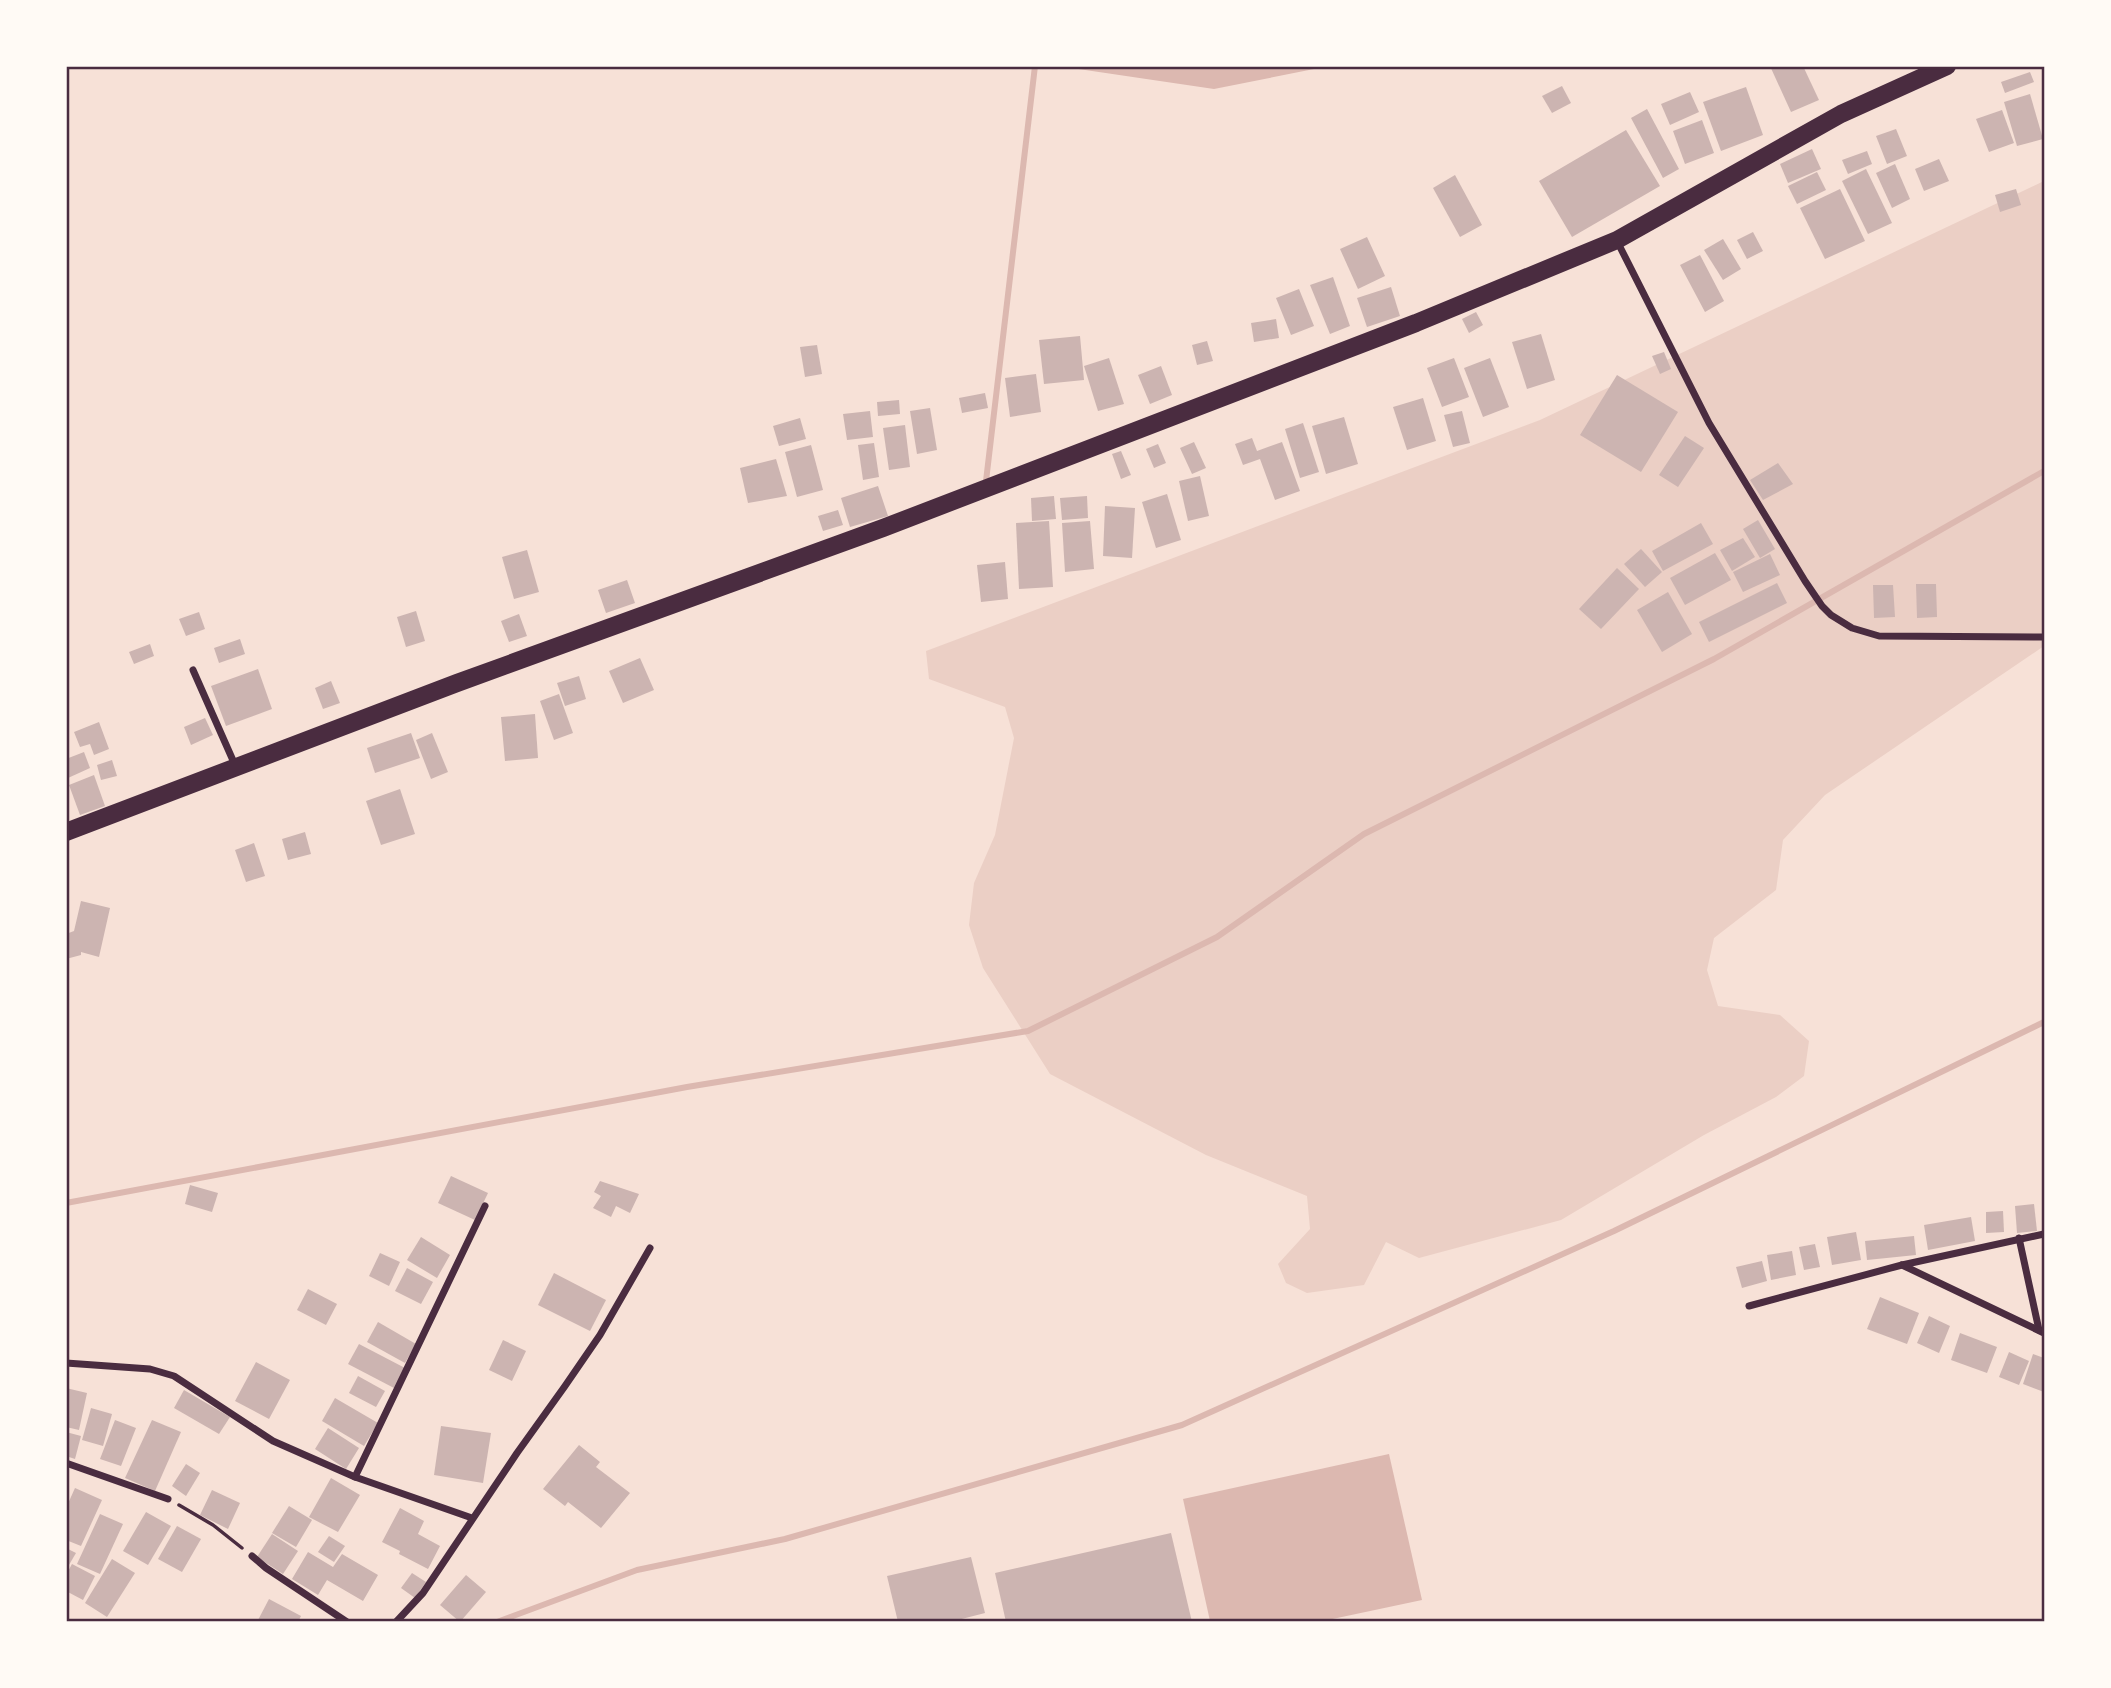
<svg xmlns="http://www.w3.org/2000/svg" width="2111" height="1688" viewBox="0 0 2111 1688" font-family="Barlow,sans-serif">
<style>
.green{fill:#ebcfc5}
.water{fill:#dcb8b0}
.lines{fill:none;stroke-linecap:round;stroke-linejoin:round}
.stream{stroke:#dcb8b0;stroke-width:6}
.building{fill:#ccb4b1}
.path{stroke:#4a2c40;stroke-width:3.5}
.minor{stroke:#4a2c40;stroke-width:7}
.primary{stroke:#4a2c40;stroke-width:18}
.neatline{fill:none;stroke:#4a2c40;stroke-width:2.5}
</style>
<rect width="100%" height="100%" fill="#f7e1d7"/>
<!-- green -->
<polygon class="green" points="2044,181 2044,646 1825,795 1783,840 1776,890 1714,938 1707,970 1718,1006 1780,1015 1809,1041 1804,1076 1776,1097 1704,1135 1561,1220 1419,1258 1386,1242 1364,1285 1307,1293 1286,1283 1278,1264 1310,1229 1307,1196 1206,1155 1050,1074 983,968 969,925 974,883 995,835 1014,738 1005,707 929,679 926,651 1540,420"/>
<!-- water -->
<g class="water">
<polygon points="1065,67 1324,66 1324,67 1214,89"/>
<polygon points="1389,1454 1422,1600 1323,1621 1210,1621 1183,1499"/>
</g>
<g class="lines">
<!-- stream -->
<g class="stream">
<polyline points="986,481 1035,66"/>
<polyline points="66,1203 687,1087 1028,1031 1217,937 1364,834 1714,659 2044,471"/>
<polyline points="497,1622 637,1570 785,1539 1182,1425 1614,1231 2044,1022"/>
</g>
</g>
<!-- building -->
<g class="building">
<polygon points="1770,66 1803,66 1819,100 1791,112"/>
<polygon points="2030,72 2034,82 2005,93 2001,82"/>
<polygon points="1562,86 1571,103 1552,113 1542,96"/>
<polygon points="1746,87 1763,135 1721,151 1703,102"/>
<polygon points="1690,92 1699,112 1670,125 1661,104"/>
<polygon points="2030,94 2043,139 2017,146 2004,102"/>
<polygon points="1647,109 1679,169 1663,178 1631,118"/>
<polygon points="2002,110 2014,143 1989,152 1976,119"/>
<polygon points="1702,120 1714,153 1685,164 1673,131"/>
<polygon points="1896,129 1907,156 1887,164 1876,136"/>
<polygon points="1626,130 1660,186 1572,237 1539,181"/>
<polygon points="1812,149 1821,169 1788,183 1780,164"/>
<polygon points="1867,151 1872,164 1848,174 1842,160"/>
<polygon points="1939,159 1949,181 1924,191 1915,169"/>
<polygon points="1895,164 1910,199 1892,208 1876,173"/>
<polygon points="1866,169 1892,223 1868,234 1842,181"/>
<polygon points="1817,172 1826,190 1797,204 1788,186"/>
<polygon points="1455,175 1482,225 1460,237 1433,188"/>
<polygon points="1840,189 1865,241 1825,259 1800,208"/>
<polygon points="2016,189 2021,205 2000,212 1995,195"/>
<polygon points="1753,232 1763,251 1747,259 1737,240"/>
<polygon points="1367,237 1385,276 1358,289 1340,249"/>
<polygon points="1723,239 1741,269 1723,280 1704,250"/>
<polygon points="1700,255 1724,301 1705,312 1680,265"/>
<polygon points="1333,277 1350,326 1330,334 1310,285"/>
<polygon points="1391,287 1400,316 1367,327 1357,298"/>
<polygon points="1299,289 1314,326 1291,335 1276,298"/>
<polygon points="1476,312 1483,325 1469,333 1462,319"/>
<polygon points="1276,319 1279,338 1254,342 1251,323"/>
<polygon points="1541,334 1555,380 1527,389 1512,342"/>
<polygon points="1080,336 1084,380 1044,384 1039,340"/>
<polygon points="1207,341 1213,361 1197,365 1192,345"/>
<polygon points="817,345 822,374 805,377 800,347"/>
<polygon points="1664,352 1671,369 1660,374 1652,356"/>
<polygon points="1109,358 1124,404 1098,411 1084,366"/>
<polygon points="1454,358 1469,397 1442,407 1427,368"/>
<polygon points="1490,358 1509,407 1483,417 1464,368"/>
<polygon points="1161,366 1172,395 1150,404 1138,375"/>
<polygon points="1036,374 1041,412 1010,417 1005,378"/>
<polygon points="1617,375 1678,412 1641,472 1580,435"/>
<polygon points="985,393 988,408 962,413 959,398"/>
<polygon points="1423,398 1436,441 1407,450 1393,407"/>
<polygon points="899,400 900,414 878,416 877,402"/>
<polygon points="930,408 937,450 917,454 910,411"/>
<polygon points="870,411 873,437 847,440 843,414"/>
<polygon points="1462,411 1470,443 1453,447 1444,415"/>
<polygon points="1344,417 1358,464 1326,474 1312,426"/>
<polygon points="800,418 806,439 779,446 773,426"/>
<polygon points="1303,423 1319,472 1300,478 1285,429"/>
<polygon points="905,425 910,467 889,470 883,428"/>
<polygon points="1685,436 1704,448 1678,487 1659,475"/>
<polygon points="1252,438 1257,451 1282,442 1300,491 1275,500 1260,459 1243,465 1235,444"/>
<polygon points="1194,442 1206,468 1192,474 1180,448"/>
<polygon points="874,443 879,477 863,480 858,445"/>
<polygon points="1158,444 1166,463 1154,468 1146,449"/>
<polygon points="811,445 823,490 797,497 785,452"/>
<polygon points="1121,451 1131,475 1121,479 1112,454"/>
<polygon points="776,459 787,496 748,503 740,468"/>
<polygon points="1778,463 1793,484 1763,500 1750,480"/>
<polygon points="1200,476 1209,516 1188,521 1179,481"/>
<polygon points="878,486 888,516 850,527 841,498"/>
<polygon points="1167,494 1181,540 1156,548 1142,502"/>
<polygon points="1054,496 1056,519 1032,521 1031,498"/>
<polygon points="1087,496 1088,518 1062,520 1060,498"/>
<polygon points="1105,506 1135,508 1132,558 1103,556"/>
<polygon points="838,510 843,525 823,531 818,516"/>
<polygon points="1758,520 1775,549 1760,558 1743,529"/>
<polygon points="1049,521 1053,587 1019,589 1016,523"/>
<polygon points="1090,521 1094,569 1065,572 1062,523"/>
<polygon points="1701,523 1713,544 1663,571 1652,551"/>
<polygon points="1743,538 1755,557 1732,571 1720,550"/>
<polygon points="1641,549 1662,572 1645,587 1624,564"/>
<polygon points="527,550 539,592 514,599 502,557"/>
<polygon points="1715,553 1731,580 1685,605 1670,578"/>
<polygon points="1770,554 1780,575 1743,592 1733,572"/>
<polygon points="1005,562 1008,599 981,602 977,565"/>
<polygon points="1617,568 1639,589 1601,629 1579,609"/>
<polygon points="627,580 635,603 606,613 598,590"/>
<polygon points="1777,583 1787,603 1709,642 1699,622"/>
<polygon points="1916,584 1936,584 1937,617 1917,618"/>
<polygon points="1873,585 1893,585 1895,617 1874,618"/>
<polygon points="1668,592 1692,634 1662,652 1637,610"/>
<polygon points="416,611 425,641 406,647 397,617"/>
<polygon points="199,612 205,629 186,636 179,619"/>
<polygon points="519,614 527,636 509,642 501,621"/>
<polygon points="240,639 245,654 219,663 214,648"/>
<polygon points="150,644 154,656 134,664 129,652"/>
<polygon points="640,658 654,690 623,703 609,671"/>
<polygon points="258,669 272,709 226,726 211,686"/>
<polygon points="579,676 586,699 565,706 557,683"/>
<polygon points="331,681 340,703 323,709 315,688"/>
<polygon points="559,694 573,733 554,740 540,701"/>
<polygon points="535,714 538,758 505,761 501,717"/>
<polygon points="205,718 213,735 191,745 184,727"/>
<polygon points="99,722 109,749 94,755 90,744 80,747 74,732"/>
<polygon points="411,733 420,758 375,773 367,748"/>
<polygon points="432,733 448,772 431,779 416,740"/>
<polygon points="84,752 90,768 68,778 66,759"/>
<polygon points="112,760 117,776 101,780 97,765"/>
<polygon points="94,775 105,806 80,815 69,785"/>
<polygon points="400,789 415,834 381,845 366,801"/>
<polygon points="305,832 311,854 288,860 282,839"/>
<polygon points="254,843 265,876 246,882 235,850"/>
<polygon points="81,901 110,908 99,957 81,952 81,955 66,959 66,934 74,931"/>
<polygon points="451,1176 488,1193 475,1220 438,1203"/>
<polygon points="600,1181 639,1194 630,1213 616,1206 611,1217 593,1208 601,1196 594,1192"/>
<polygon points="190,1185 218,1193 212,1212 185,1204"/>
<polygon points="2034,1204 2037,1231 2017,1233 2015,1206"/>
<polygon points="2003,1211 2004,1232 1986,1233 1986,1212"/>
<polygon points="1971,1217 1975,1241 1928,1250 1924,1225"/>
<polygon points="1856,1232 1861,1260 1832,1265 1827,1237"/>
<polygon points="1914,1236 1916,1255 1867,1260 1865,1241"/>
<polygon points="421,1237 450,1255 437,1278 407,1260"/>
<polygon points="1815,1244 1820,1267 1804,1270 1799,1247"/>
<polygon points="1792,1251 1796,1275 1771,1280 1767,1255"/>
<polygon points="380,1253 400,1262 389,1286 369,1276"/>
<polygon points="1762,1261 1767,1281 1742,1288 1736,1267"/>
<polygon points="407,1268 433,1282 421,1304 395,1291"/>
<polygon points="554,1273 606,1300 590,1331 538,1305"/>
<polygon points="308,1289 337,1304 326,1325 297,1310"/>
<polygon points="1880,1297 1919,1313 1907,1344 1867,1329"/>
<polygon points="1929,1316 1950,1326 1939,1353 1917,1343"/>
<polygon points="378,1322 416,1344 405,1363 367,1342"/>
<polygon points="1960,1333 1997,1347 1987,1373 1951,1360"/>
<polygon points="503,1340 526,1351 512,1381 489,1370"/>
<polygon points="359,1344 405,1368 394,1388 348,1364"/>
<polygon points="2009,1352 2029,1361 2019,1385 1999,1377"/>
<polygon points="2033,1354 2044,1358 2044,1392 2023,1384"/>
<polygon points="256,1362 290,1380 269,1419 235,1401"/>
<polygon points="358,1376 385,1391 376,1407 349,1393"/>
<polygon points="66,1388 87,1393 79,1430 66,1427"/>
<polygon points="184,1390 230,1417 219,1434 174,1408"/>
<polygon points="335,1398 378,1423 364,1446 322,1421"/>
<polygon points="91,1408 112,1414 103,1446 82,1440"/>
<polygon points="115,1420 136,1428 121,1466 100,1459"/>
<polygon points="152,1420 181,1432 155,1491 125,1478"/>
<polygon points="441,1426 491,1433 483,1483 434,1475"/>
<polygon points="328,1428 359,1448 346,1469 315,1449"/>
<polygon points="66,1432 81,1436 75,1459 66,1456"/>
<polygon points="579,1445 600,1462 596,1467 630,1493 601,1528 568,1502 565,1506 543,1489"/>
<polygon points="186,1464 200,1473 186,1496 172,1486"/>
<polygon points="331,1478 360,1495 338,1532 309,1517"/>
<polygon points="75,1488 102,1500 81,1546 66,1540 66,1508"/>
<polygon points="212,1490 240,1503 228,1529 200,1515"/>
<polygon points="289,1506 312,1520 296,1547 272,1533"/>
<polygon points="400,1508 424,1521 418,1534 440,1546 428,1569 399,1554 400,1551 382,1542"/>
<polygon points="146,1512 171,1526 148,1565 123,1551"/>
<polygon points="100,1514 123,1524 100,1574 77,1564"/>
<polygon points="177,1526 201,1539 182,1572 158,1559"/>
<polygon points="1171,1533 1192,1622 1006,1622 995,1573"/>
<polygon points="272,1534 298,1551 283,1574 257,1557"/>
<polygon points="329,1536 345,1546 334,1562 318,1552"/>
<polygon points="66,1548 76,1553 66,1570"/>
<polygon points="308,1552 333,1567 342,1554 378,1575 363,1601 327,1580 318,1595 292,1579"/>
<polygon points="971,1557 985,1613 950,1622 898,1622 887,1576"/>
<polygon points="112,1559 135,1573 107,1617 85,1603"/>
<polygon points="72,1564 95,1576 83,1600 66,1591 66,1575"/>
<polygon points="412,1573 426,1582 415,1598 401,1588"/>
<polygon points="466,1575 486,1592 460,1622 440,1605"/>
<polygon points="269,1599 301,1616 298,1622 257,1622"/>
</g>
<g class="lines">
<!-- path -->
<polyline class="path" points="179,1505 213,1525 242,1548"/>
<!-- minor -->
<g class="minor">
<polyline points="1617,241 1709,423 1805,581 1822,606 1831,615 1852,628 1879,636 2044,637"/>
<polyline points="193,670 235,765"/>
<polyline points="2019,1238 2039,1330"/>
<polyline points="1902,1265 2044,1333"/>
<polyline points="1749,1306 1902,1265 2044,1234"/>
<polyline points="66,1363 150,1369 174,1376 273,1441 355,1477"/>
<polyline points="66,1463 168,1499"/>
<polyline points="472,1518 355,1477 485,1206"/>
<polyline points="252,1556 266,1568 347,1622"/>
<polyline points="396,1622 423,1593 517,1453 565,1386 600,1335 650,1248"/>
</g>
<!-- primary -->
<polyline class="primary" points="66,832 457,683 883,528 1416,323 1617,240 1841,114 1947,66"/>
</g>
<!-- border -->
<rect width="2111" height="1688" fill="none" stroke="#fffaf5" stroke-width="136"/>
<rect x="68" y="68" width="1975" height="1552" class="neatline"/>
</svg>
